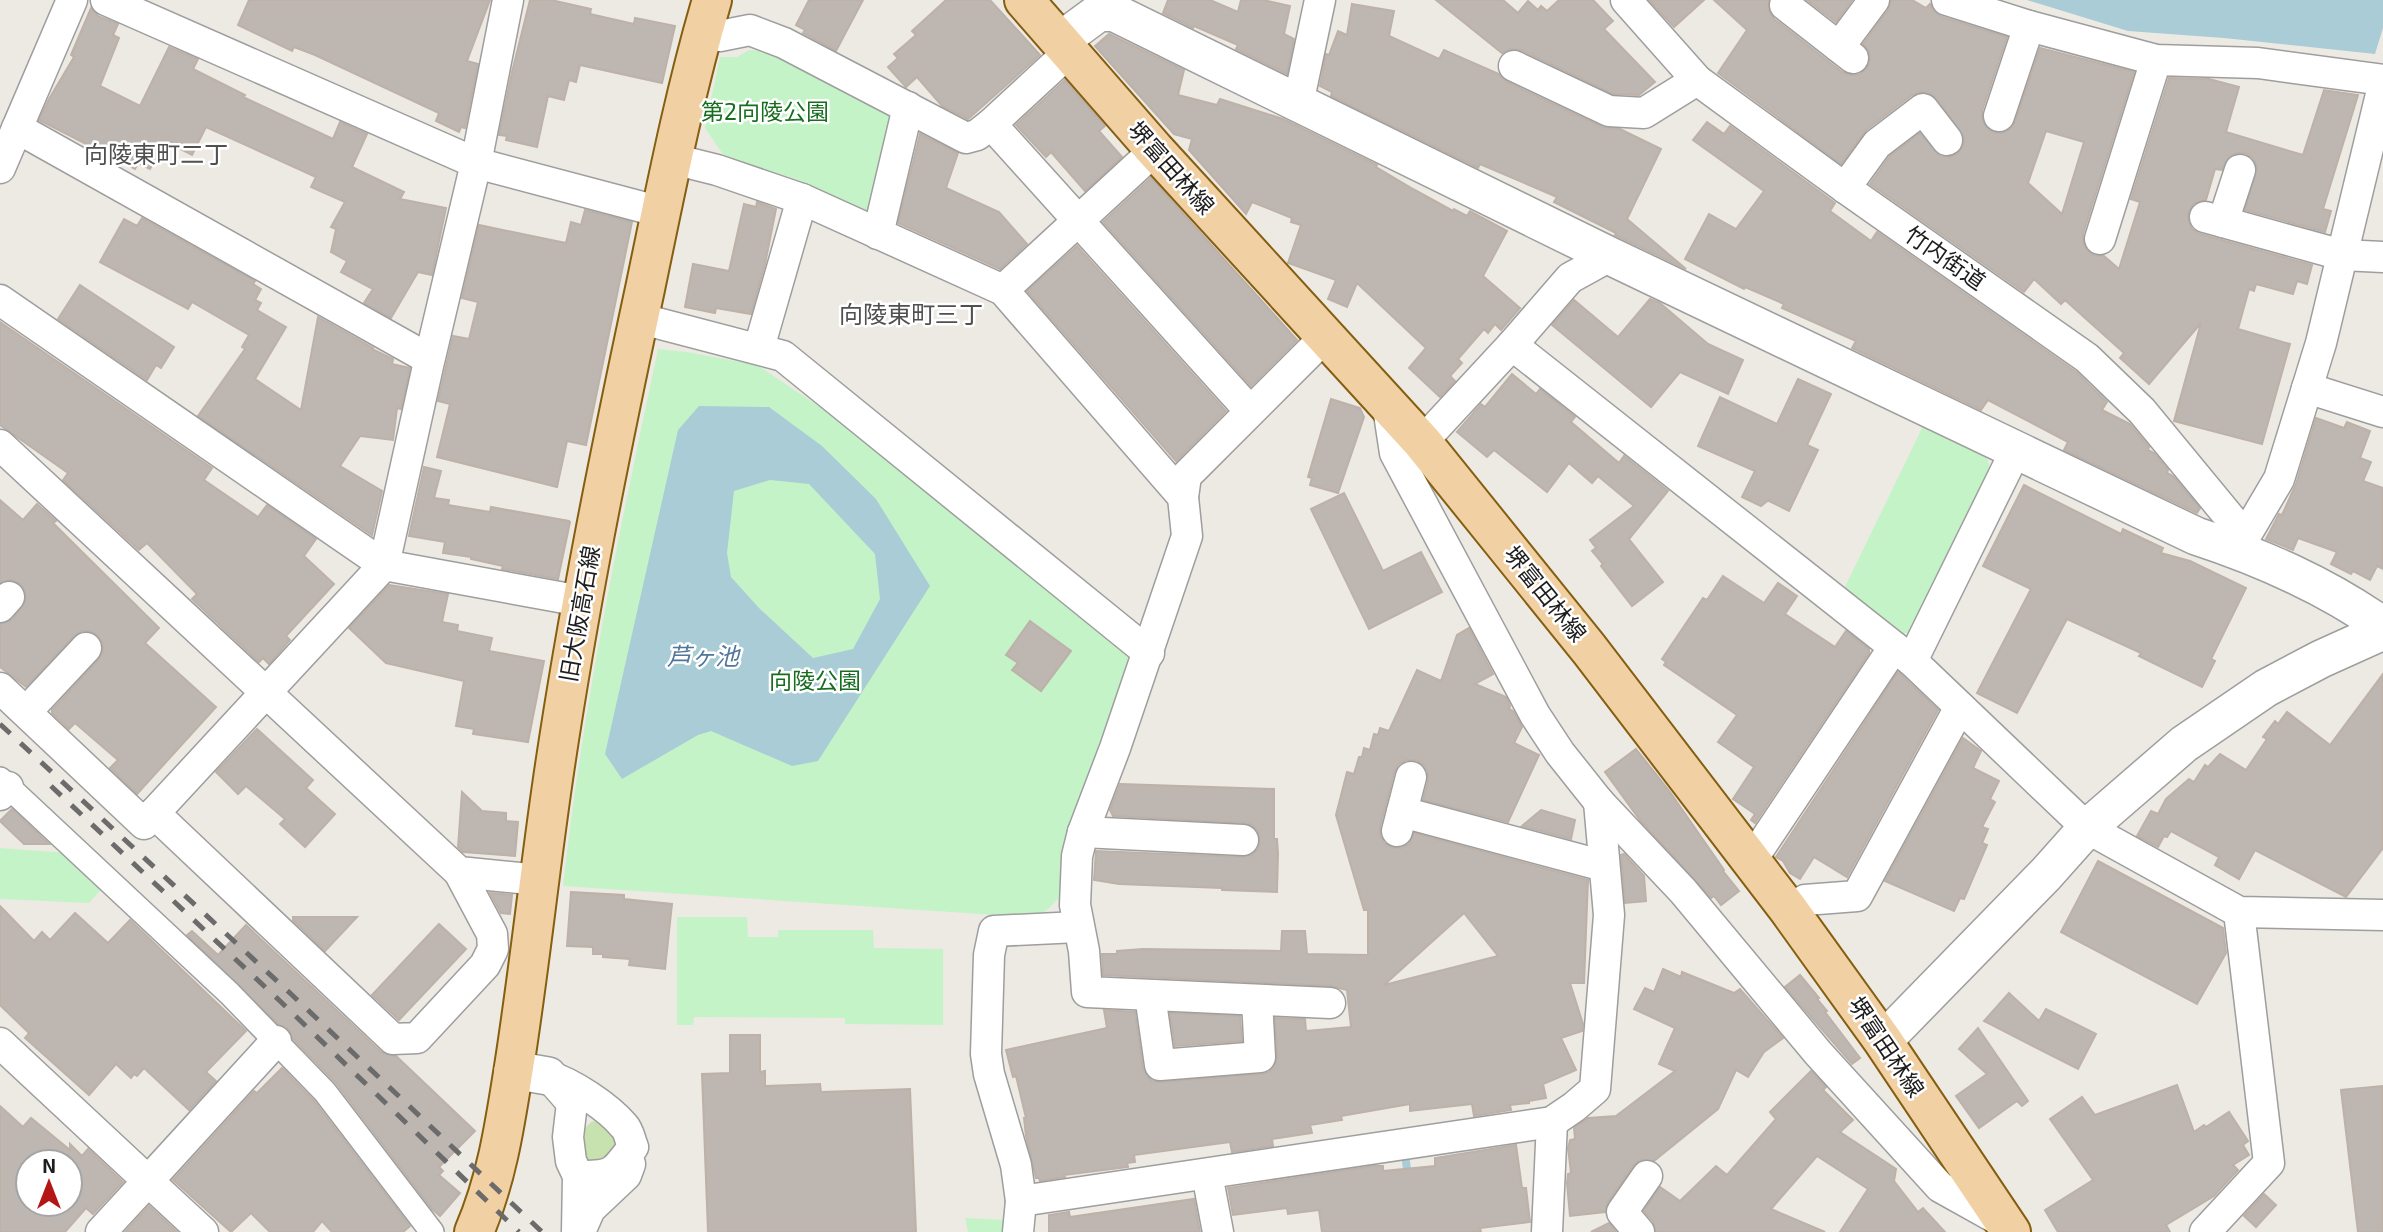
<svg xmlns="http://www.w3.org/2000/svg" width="2383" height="1232" viewBox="0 0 2383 1232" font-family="'Exo 2','Noto Sans JP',sans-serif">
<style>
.grass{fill:#c8e2af}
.park{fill:#c5f3c8}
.water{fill:#a9ccd6;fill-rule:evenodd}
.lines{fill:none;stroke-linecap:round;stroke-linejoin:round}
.stream{stroke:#a9ccd6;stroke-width:8}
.building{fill:#bdb6b1;stroke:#bdb1a8;stroke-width:2;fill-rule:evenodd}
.pedestrian-casing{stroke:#9e9e9e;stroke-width:26}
.minor-casing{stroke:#9e9e9e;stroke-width:33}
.tertiary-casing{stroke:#9e9e9e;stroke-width:40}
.primary-casing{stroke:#855e10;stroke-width:42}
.pedestrian{stroke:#fff;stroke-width:23}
.minor{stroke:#fff;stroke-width:30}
.tertiary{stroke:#fff;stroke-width:37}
.primary{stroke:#f1d0a4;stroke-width:38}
.rail{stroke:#6b6b6b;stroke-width:5;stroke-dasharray:14 14;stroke-linecap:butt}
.labels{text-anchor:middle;stroke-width:5;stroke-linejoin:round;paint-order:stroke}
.park-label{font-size:23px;fill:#176e1e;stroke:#fff}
.street-label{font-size:23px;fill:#1d1d1d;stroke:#fff}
.neighbourhood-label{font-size:24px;fill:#505050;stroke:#fff}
.water-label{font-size:24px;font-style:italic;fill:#51769a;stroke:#fff}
</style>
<rect width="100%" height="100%" fill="#edeae4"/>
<!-- grass -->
<polygon class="grass" points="599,1120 619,1129 615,1162 586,1162 580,1133 591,1122"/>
<!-- park -->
<g class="park">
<polygon points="749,50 768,51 888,114 893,122 875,208 868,211 796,179 724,156 705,128 720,57 737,57"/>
<path d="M658,349L687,352L757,365L856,431L1130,652L1135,666L1067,890L1039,918L563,886C583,705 620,527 658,349Z"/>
<polygon points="1923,426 1986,455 1991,470 1912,632 1896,635 1843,591"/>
<polygon points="0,848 68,853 104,886 89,903 0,899"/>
<polygon points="677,917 747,917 748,937 778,937 778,930 873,930 874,948 943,949 943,1025 845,1024 845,1018 694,1017 693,1025 677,1025"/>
<polygon points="965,1218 1007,1220 1006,1232 968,1232"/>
</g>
<!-- water -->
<g class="water">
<polygon points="2027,0 2383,0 2383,28 2375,54 2224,38 2128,31"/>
<path d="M699,406L769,407L822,446L876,499L930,586L818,761L792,766L711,731L698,735L622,779L605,754L678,430ZM770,480L809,484L875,554L880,599L853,649L813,658L759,608L731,577L727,553L734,491Z"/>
</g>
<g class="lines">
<!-- stream -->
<polyline class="stream" points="1405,1154 1408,1177"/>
</g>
<!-- building -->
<g class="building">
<polygon points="249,0 490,0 467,61 478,64 465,128 461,127 459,132 436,121 439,113 315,55 294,47 292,51 238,25"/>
<polygon points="530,0 551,0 591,9 590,14 634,24 635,18 675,26 662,83 580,65 576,82 569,80 564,100 548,96 537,147 506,140 507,136 499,135 512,72"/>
<polygon points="809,0 863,0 836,51 803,33 805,30 796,25"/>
<polygon points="946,0 990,0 1040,55 968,119 942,106 917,77 906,87 888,67 898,58 894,54 916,35 912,31"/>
<polygon points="1168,0 1210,0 1238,12 1241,0 1263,0 1290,6 1284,34 1294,39 1287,74 1236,49 1238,45 1194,26 1193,28 1163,13"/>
<polygon points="1436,0 1503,0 1518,13 1528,1 1538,10 1541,6 1547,11 1559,0 1593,0 1613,21 1604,29 1655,82 1639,95 1613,94 1521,50 1512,49 1502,53"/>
<polygon points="1649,0 1704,0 1674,27"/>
<path d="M1714,0H1769V11L1774,19L1842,72L1851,75L1860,74L1867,68L1870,61L1869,52L1863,44L1888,10L1891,0H1912L1926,8L1930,4L1934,11L1942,17L2007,37L1982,111V119L1986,127L1994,133H2002L2010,129L2015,122L2040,48L2134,72L2083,234V243L2088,251L2095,256H2104L2119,269L2140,202L2131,199L2169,78L2209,79L2239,87L2226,132L2303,155L2324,90L2358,95L2323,209L2331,211L2325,232L2245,210L2257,167L2253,158L2245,153H2236L2229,157L2222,170L2215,169L2206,200L2193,204L2188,213V221L2192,229L2200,234L2312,265L2307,284L2297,281L2293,294L2256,284L2254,291L2249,289L2238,329L2290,344L2262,444L2174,421L2201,323L2149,384L2120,358L2124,353L2065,300L2061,304L2034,279L2024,292L1870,184L1890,156L1920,133L1940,156L1950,157L1958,153L1963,146L1964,137L1936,98L1929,93L1921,92L1912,95L1866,130L1841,164L1718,73L1747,30ZM2046,131L2084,142L2062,214L2028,183Z"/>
<polygon points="1807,0 1852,0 1836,22"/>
<polygon points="1352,4 1394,11 1389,36 1439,59 1444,50 1499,74 1507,82 1602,127 1620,129 1661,149 1627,219 1686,269 1615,235 1616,233 1554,202 1557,197 1480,164 1478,168 1331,96 1332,92 1320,86 1326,54 1329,55 1338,31 1347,35"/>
<polygon points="91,8 98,16 118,24 113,35 119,38 100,86 140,106 169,47 198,59 193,69 245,95 243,97 333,139 340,122 367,134 352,167 404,192 400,199 446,208 432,275 418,272 391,318 364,303 373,289 341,272 347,261 331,252 336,229 331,227 345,202 311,187 316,177 206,127 192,155 165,141 150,169 138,163 135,169 39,120 49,99 74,57 71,55"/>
<polygon points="1109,34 1184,70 1178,95 1217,105 1220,99 1283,119 1377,165 1376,167 1413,189 1453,211 1454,209 1467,216 1470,211 1507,231 1483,276 1520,308 1501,330 1495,324 1488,333 1484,329 1458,359 1462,363 1450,376 1455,381 1440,397 1409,368 1426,348 1357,283 1347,307 1328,299 1336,280 1288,263 1301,225 1291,222 1292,218 1252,202 1246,214 1189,150 1192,139 1174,134 1095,46"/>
<polygon points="1065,80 1105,126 1099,131 1122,157 1085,191 1051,152 1046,157 1016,125"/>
<polygon points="1707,122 1724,134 1730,126 1835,203 1830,211 1871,241 1877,232 2076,372 2107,402 2102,410 2130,424 2149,447 2148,450 2154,453 2168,470 2167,473 2173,476 2200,508 2197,513 2064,450 2068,442 1988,400 1981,410 1852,348 1856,341 1782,308 1784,304 1745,287 1744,289 1685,259 1709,214 1736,229 1764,191 1693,140"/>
<polygon points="920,134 958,153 946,188 999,212 1027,244 1000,269 898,223"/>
<polygon points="1151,178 1297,340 1251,386 1103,222"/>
<polygon points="757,202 776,209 765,264 751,314 716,308 715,313 685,307 693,264 729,271 744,204 756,207"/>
<polygon points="585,210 632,222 586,445 567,441 557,487 437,457 450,404 438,401 453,336 469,339 478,302 462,298 479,225 566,243 571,222 581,225"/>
<polygon points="142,218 255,281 253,284 261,289 255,300 261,303 257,310 286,327 255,379 301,410 318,317 373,348 372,349 393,359 392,364 410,368 401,409 397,408 393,440 360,436 340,466 382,491 372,535 198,416 245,349 242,347 249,335 192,302 188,309 100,262 124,219 137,226"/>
<polygon points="1077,246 1226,411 1176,461 1027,291"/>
<polygon points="80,285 174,347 161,368 156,365 147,380 58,319"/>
<polygon points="1650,299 1660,303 1708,344 1743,360 1728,394 1680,372 1651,407 1552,325 1574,300 1618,337"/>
<polygon points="0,322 212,468 204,480 258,517 267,505 316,539 304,556 334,584 286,636 290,640 269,664 263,658 259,662 192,599 197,594 147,543 139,550 63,480 68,473 0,425"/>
<polygon points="1512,374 1536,394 1540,389 1575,417 1571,422 1619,463 1624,456 1668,491 1629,539 1663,582 1632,606 1601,566 1603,564 1592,551 1596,548 1590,540 1634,506 1598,476 1592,483 1569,463 1547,492 1494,450 1487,457 1457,432 1481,404 1485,407"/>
<polygon points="1798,379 1831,394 1807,445 1818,450 1789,511 1769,501 1770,499 1761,506 1742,497 1755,471 1698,446 1720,397 1777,424"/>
<polygon points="1331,399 1360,408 1364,417 1338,493 1310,485 1312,478 1308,477"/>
<polygon points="2316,418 2344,428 2347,422 2370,431 2360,458 2371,462 2363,481 2383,488 2383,569 2377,566 2370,580 2353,571 2351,574 2331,564 2337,552 2298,538 2293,550 2266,539 2279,514 2282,515 2296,484"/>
<polygon points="424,467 441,471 434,498 449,500 448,505 490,512 491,507 569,521 570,522 558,579 502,569 503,566 471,559 471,557 443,553 445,542 409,536"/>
<polygon points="2024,485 2121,534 2123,529 2163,548 2161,553 2190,561 2246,588 2211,659 2215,661 2202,687 2139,656 2141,653 2067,619 2017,713 1977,693 2031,589 1983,566"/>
<polygon points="1344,493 1383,571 1421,552 1442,592 1369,629 1311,509"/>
<polygon points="0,500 23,520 37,504 56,521 53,523 159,628 145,643 216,707 137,794 110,768 118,760 75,723 69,729 52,713 52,710 99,659 103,651 103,644 97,635 89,631 82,631 74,636 26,687 0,667 0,624 13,619 26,600 25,591 20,584 12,580 0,583"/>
<polygon points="1723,576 1764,603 1778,583 1797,596 1785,614 1835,647 1846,631 1869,649 1869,653 1755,823 1751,820 1755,814 1733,799 1754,767 1718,742 1737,715 1664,665 1666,662 1662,659 1703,598 1707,600"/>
<polygon points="389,585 448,594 442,622 458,625 457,631 492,638 489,651 544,661 528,742 473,734 474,729 456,726 464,681 386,663 349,628"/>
<polygon points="1030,621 1071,651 1041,691 1012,670 1018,663 1006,655"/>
<path d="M1469,628L1493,674L1475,684L1506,697L1510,706L1509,709L1513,711L1522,727L1514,743L1539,755L1508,822L1423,800L1428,781V772L1424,765L1416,760H1406L1398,765L1394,773L1380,827V835L1384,843L1393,848H1401L1409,844L1414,833L1588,880L1584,983H1570L1583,1024L1582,1031L1561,1038L1576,1070L1543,1084L1546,1098L1529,1101V1103L1510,1105L1511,1110L1474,1116L1472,1104L1410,1111V1104L1341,1116L1342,1120L1310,1125L1312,1133L1272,1139L1273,1146L1232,1152L1230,1142L1134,1155L1135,1162L1127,1163L1128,1167L1064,1175L1065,1177L1040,1181L1039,1178H1036L1026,1136L1024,1118H1026L1016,1076L1013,1077L1006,1050L1107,1028L1104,1010L1135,1012L1143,1068L1146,1075L1152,1081L1161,1082L1261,1074L1269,1072L1275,1065L1277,1057L1275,1018L1305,1019L1306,1031L1351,1027L1347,990L1331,986L1103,975L1102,954H1117V951L1143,949L1281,951L1282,931H1305L1307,954L1368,955V910H1364L1336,815L1347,772L1354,774L1359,757H1362L1364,748L1370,750L1374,734L1378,735L1380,728L1389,731L1417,670L1441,681L1457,635ZM1464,913L1498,956L1384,985Z"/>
<polygon points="1898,672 1938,710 1847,877 1814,857 1800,879 1790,873 1783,861 1776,857"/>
<polygon points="2383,674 2383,848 2346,897 2255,850 2239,879 2215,865 2219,857 2171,831 2167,837 2164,836 2158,847 2137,836 2151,811 2158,814 2166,799 2189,779 2194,782 2205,765 2208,767 2220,754 2246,770 2267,739 2263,737 2275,721 2278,724 2287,712 2330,745"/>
<polygon points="257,729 313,780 306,788 335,814 305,847 280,824 285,819 246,786 238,794 216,772"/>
<polygon points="1963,738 1981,751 1973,768 1999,781 1990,799 1995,802 1982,827 1988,829 1982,843 1987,845 1964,899 1960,898 1954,911 1885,881"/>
<polygon points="1636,749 1670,792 1724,870 1723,871 1739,891 1721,905 1714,896 1711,898 1640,820 1605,772"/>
<polygon points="1120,784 1274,789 1274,839 1277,839 1278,853 1277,892 1222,890 1222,888 1119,884 1094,880 1096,851 1242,857 1252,855 1258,849 1260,842 1258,831 1252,825 1244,823 1113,816 1110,810"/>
<polygon points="462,792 482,811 506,813 506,821 518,822 515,856 463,852 458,847"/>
<polygon points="12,809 49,844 24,844 0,821"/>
<polygon points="1541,810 1575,820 1571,839 1522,826"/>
<polygon points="1624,854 1644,876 1646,901 1625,903 1621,855"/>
<polygon points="2098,861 2223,928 2226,953 2197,1004 2061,932"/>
<polygon points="571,892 624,895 624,899 672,904 665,969 629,965 630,959 603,957 603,954 593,954 593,947 567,946"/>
<polygon points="490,893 512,895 510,914 501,913"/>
<polygon points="0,906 34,941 42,932 50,940 75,913 108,943 130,920 246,1031 206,1072 216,1081 189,1110 144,1068 137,1076 134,1074 131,1078 116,1064 89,1095 25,1038 29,1033 0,1005"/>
<polygon points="293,917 357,917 325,951 293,920"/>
<polygon points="439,924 466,949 399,1020 372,995"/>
<polygon points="246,925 381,1052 396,1056 475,1131 439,1167 443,1171 439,1175 460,1193 440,1216 432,1209 336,1083 293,1039 288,1029 278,1024 187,935 192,931 218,955"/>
<polygon points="1663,969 1681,977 1682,972 1734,993 1740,989 1783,1038 1764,1052 1748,1077 1736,1070 1718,1109 1654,1161 1640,1160 1633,1166 1608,1202 1605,1212 1570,1216 1567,1183 1568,1174 1571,1173 1568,1148 1570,1140 1575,1139 1574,1128 1588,1118 1616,1116 1675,1071 1659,1064 1675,1028 1634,1009 1645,988 1654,992"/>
<polygon points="1800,975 1819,998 1817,999 1827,1011 1825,1012 1860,1058 1852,1064 1785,987"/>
<polygon points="2009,993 2039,1021 2046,1009 2096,1034 2078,1069 1984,1021"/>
<polygon points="1170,1013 1240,1016 1242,1041 1175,1046"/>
<polygon points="1978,1028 2028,1101 2022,1106 2017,1101 1979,1128 1956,1096 1987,1074 1959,1049"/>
<polygon points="730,1035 760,1035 760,1072 765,1071 765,1086 820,1084 821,1092 910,1089 916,1232 708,1232 702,1074 730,1073"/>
<polygon points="282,1068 314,1101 410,1226 403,1232 332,1232 322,1221 313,1232 270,1232 251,1213 231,1232 173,1180 254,1091 257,1093"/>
<polygon points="1811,1071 1826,1087 1823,1090 1853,1120 1840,1132 1896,1169 1894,1181 1918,1212 1923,1208 1945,1232 1840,1232 1868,1189 1817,1156 1771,1209 1825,1232 1656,1232 1653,1221 1644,1211 1660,1187 1680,1201 1716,1166 1727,1175 1776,1119 1770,1112"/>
<polygon points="2177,1085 2194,1132 2204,1125 2206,1127 2229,1112 2248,1141 2243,1145 2249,1155 2233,1165 2238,1170 2214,1196 2166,1225 2170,1232 2058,1232 2045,1210 2093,1180 2050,1119 2082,1097 2095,1115"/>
<polygon points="2383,1086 2383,1232 2358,1232 2341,1090"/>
<path d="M0,1106L23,1127L31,1118L70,1150V1144L82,1156L88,1149L123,1182L93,1214L86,1208L65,1232H0ZM28,1162H70V1204H28Z"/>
<polygon points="1516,1145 1522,1188 1526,1188 1530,1222 1480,1228 1481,1232 1322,1232 1319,1210 1288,1214 1287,1208 1233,1215 1228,1188 1374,1166 1383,1166 1383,1171 1435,1166 1435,1158"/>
<polygon points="2264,1194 2276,1205 2256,1227 2244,1216"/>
<polygon points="1194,1199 1200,1232 1049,1232 1049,1215 1069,1212 1070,1217"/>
<polygon points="149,1206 177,1232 125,1232"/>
<polygon points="1609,1223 1616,1232 1591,1232"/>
</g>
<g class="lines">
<!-- pedestrian casing -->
<g class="pedestrian-casing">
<polyline id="pedestrian" points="0,779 229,993 325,1092 432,1232"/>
</g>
<!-- minor casing -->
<g class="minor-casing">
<g id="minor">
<polyline points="106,0 476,163 661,212"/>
<polyline points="1626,0 1697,80 1845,188 2087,358 2142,411 2245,536"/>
<polyline points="1947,0 2029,26 2156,60 2258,63 2383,80"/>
<polyline points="1785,5 1853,58"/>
<polyline points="702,32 720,36 750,30 784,43 966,138 977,135 991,124 1250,411"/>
<polyline points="1839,47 1874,0"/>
<polyline points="1514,66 1609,111 1644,113 1697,80"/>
<polyline points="1298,104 1320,0"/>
<polyline points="1999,116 2029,26"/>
<polyline points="991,124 1069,52"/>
<polyline points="17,128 429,359"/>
<polyline points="673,159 717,170 802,199 1003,290 1183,497"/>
<polyline points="0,168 72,0"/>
<polyline points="1845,188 1877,144 1923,109 1947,140"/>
<polyline points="2205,217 2342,255 2383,257"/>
<polyline points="2223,222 2240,170"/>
<polyline points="878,234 908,107"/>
<polyline points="2100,239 2156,60"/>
<polyline points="1003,290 1155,150"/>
<polyline points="0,300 384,565 428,366 476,163 508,0"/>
<polyline points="638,318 783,356 1149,653"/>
<polyline points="1325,337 1186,476 1183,497 1187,536 1115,748 1083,832 1077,856 1075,905 1084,951 1087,992 1330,1003"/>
<polyline points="1512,345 1912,661 2087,828 2239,912 2383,915"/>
<polyline points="759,348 802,199"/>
<polyline points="2307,388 2383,412"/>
<polyline points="1388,407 1395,453 1535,715 1560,753 1599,802 1683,891 1818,1053 1940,1187 2001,1221"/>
<polyline points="1422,442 1512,345 1570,278 1610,256"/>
<polyline points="0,445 459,872 539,880"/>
<polyline points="2237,550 2279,479 2321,343 2383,86"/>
<polyline points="0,607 9,597"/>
<polyline points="1912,661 2016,450"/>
<polyline points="0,688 144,824 384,565 581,601"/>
<polyline points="26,712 86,648"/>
<polyline points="0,795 8,787"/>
<polyline points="1402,812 1604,866"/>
<polyline points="154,813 393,1039 417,1038 485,965 493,949 492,934 459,872"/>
<polyline points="1397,831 1411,777"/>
<polyline points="1083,832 1243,840"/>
<polyline points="1751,861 1894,647"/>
<polyline points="1788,909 1805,900 1857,896 1960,707"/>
<polyline points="1150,995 1160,1065 1260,1057 1257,1000"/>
<polyline points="0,1043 148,1181 276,1041"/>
<path d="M548,1076C572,1083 608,1107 624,1126C629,1131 630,1140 633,1147C613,1174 613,1176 578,1176"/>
<polyline points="551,1079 572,1103 568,1137 571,1161 578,1176 577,1232"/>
<polyline points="1207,1174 1218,1232"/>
<polyline points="1021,1201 1552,1122 1574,1107 1595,1089 1609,915 1599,802"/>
<polyline points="101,1232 148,1181 203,1232"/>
<polyline points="580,1232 590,1209 626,1175 630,1164"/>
<polyline points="1018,1232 1021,1201 1016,1165 989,1074 986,1054 989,955 994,931 1078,927"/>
<polyline points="1547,1232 1552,1122"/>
<polyline points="1639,1232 1622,1212 1647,1176"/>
<polyline points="2205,1232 2269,1163 2239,912"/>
</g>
</g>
<!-- tertiary casing -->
<g class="tertiary-casing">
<g id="tertiary">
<path d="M1060,41L1098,13L1113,12L1610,256L2196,536C2263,558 2325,585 2383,626"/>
<polyline points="1883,1041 2046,874 2087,828 2184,744 2266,688 2321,659 2383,631"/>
<polyline points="513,1070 548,1076"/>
</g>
</g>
<!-- primary casing -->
<g class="primary-casing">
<g id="primary">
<polyline points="1024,0 1155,150 1422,442 1589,649 1788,909 1883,1041 2011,1232"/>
<path d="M474,1232C497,1179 505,1124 514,1067C529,971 539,875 553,779C577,615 610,452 645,289C665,193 684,95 712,0"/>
</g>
</g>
<!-- pedestrian -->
<use href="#pedestrian" class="pedestrian"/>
<!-- minor -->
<use href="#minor" class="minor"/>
<!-- tertiary -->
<use href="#tertiary" class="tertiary"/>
<!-- primary -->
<use href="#primary" class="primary"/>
<!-- rail -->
<g class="rail">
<polyline points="0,724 291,994 542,1232"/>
<polyline points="51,786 280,1001 519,1232"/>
</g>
</g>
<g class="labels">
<!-- park labels -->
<g class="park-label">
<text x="765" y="120">第2向陵公園</text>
<text x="815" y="689">向陵公園</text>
</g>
<!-- street labels -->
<g class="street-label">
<text transform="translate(1171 168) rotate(48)" y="8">堺富田林線</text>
<text transform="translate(1945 258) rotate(35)" y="8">竹内街道</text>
<text transform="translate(1545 594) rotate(51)" y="8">堺富田林線</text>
<text transform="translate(580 614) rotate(-80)" y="8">旧大阪高石線</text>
<text transform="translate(1886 1047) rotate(56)" y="8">堺富田林線</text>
</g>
<!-- neighbourhood labels -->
<g class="neighbourhood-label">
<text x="156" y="163">向陵東町二丁</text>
<text x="911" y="323">向陵東町三丁</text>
</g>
<!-- water labels -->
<g class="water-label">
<text x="703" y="665">芦ヶ池</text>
</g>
</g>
<!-- north arrow -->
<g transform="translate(49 1183)"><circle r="33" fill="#ffffff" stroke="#a5a5a5" stroke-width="2"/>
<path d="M0-5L12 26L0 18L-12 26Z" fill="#b41616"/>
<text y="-10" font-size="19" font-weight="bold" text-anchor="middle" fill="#1d1d1d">N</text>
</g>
</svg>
